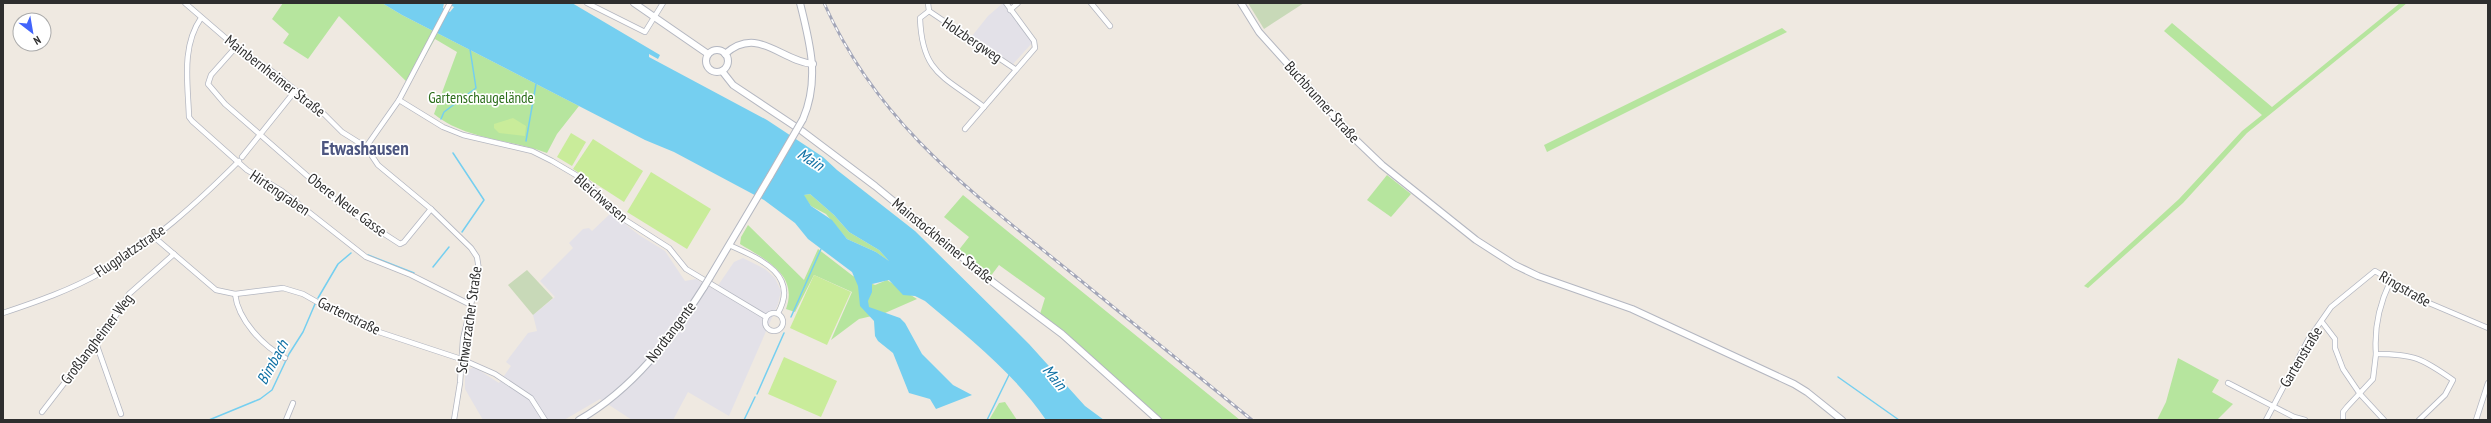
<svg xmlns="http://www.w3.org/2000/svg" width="2491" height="423" viewBox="0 0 2491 423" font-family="'PT Sans Narrow',sans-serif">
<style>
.industrial{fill:#e3e1e8}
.green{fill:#b6e59e}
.cemetery{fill:#c8d9b8}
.pitch{fill:#c9ec9a}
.water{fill:#75cff0;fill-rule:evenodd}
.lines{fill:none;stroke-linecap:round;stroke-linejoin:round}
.stream{stroke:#75cff0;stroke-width:1.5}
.street-casing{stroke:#b4b7c1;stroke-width:6}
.secondary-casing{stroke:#b4b7c1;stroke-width:8}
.street{stroke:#fff;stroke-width:4.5}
.secondary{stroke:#fff;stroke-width:6}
.rail-casing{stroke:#a3a6b8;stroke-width:3}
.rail{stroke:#fff;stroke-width:1.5;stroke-dasharray:4.5;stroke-linecap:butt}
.secondary-bridge-casing{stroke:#b4b7c1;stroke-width:8;stroke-linecap:butt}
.secondary-bridge{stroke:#fff;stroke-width:6}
.labels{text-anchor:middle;stroke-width:3.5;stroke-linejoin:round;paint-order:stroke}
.street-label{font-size:15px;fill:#2e2e2e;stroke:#fff}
.park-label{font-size:15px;fill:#2c6e1b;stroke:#fff}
.water-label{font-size:16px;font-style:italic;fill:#0d6fa3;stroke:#fff}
.district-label{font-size:19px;font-weight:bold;fill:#4d5680;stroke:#fff}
</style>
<rect width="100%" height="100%" fill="#efe9e1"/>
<!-- industrial -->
<g class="industrial">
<polygon points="1003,3 1033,42 1013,64 972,36 988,16"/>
<polygon points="611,213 639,235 665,251 685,281 696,279 715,290 734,262 743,258 765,269 775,278 781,291 778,304 729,416 688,392 673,420 632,420 600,399 564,420 483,420 465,389 465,371 474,367 499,383 511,366 506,362 528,333 537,331 533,315 555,297 540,281 573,248 569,243 583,229 589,228 592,231"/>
</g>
<!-- green -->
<g class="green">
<path d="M283,3H382L402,15L579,106L557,134L547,153C510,139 466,140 434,114L457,52L435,39L409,84L339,16L308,59L283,43L289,34L272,19Z"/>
<polygon points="2400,3 2407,3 2247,133 2183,203 2088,288 2084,286 2179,199 2242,131 2262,115 2164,31 2172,23 2272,107"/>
<polygon points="1782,28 1787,32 1547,152 1544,145"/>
<polygon points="1387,175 1411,194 1391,217 1367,200"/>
<polygon points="810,194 834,215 849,232 879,250 890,262 876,252 847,239 826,214 811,206 803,195"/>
<polygon points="963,195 1240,420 1160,420 1040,314 1045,298 999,265 990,277 958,251 969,237 944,217"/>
<path d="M748,225L804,280L818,249L853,276L875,285L887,280L917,299L885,313L859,319L831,340L852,292L814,275L795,312L786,309C799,274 764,259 740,244L741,237Z"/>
<polygon points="2178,358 2219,380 2212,392 2233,404 2217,420 2157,420 2166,402"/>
<polygon points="1005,402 1017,420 989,420 999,403"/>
</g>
<!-- cemetery -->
<g class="cemetery">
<polygon points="1248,3 1304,3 1264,29"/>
<polygon points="527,270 553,298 533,315 508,285"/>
</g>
<!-- pitch -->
<g class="pitch">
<polygon points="513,118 526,126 525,136 499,133 494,128 494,124"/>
<polygon points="571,133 586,142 572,166 557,157"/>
<polygon points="593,139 643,171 624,202 573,169"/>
<polygon points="651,172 711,209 687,249 627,212"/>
<polygon points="814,275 851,292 827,345 790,328"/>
<polygon points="784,357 837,381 821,417 768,394"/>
</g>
<!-- water -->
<path class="water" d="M382,3H444L443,8L450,12L454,7L447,3H572L660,55L658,59L649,54V57L767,120L823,157L837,170L915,231L1029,344L1085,406L1104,420H1046C1014,373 968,337 925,301L915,296L903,295L889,280L872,284V292L868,301L869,307L900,318L905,323L922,354L953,385L972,395L936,409L930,399L909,393L893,353L878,341L875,336L874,321L860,306L858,286L852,272L808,239L795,223L764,200L674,152L645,140L402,15ZM810,194L834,215L849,232L879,250L889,261L876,252L847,239L832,220L811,206L804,195Z"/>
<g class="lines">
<!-- stream -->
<g class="stream">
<polyline points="441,119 444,112 476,88 470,49"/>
<polyline points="526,141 536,84"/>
<polyline points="453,153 484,200 462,232"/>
<polyline points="368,255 414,273"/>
<polyline points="433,267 449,247"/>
<polyline points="318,298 338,264 351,253"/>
<polyline points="791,317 821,249"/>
<polyline points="1838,377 1899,420"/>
<polyline points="757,394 784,333"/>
<polyline points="209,420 260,399 272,390 289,354 303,332 315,304"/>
<polyline points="744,420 755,397"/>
<polyline points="987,420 1009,375"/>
</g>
<!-- street casing -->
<g class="street-casing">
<g id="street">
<polyline points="185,3 236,47 273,72 320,110 342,132 366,147 378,165 431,209 471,248 477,257 479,270 463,339 460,383 454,420"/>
<polyline points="587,3 645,32 663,3"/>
<polyline points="928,3 929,11"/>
<polyline points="1091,3 1110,26"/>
<polyline points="1010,10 1018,3"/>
<path d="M929,11L920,18C922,74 944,76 984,107L1035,48L1034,41L1006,3"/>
<polyline points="929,11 1015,69"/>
<path d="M201,18C181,47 188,84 189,117L192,121L247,170L282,191L366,257L411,275L469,304"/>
<polyline points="236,47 211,75 208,84 225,104 320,187 349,211 400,244 404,242 431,209"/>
<polyline points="399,100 443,127 463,135 532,151 552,161 586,181 619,216 669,248 686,269 766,317"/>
<polyline points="965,129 984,107"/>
<polyline points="366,147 399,100 450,3"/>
<polyline points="242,157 295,91"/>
<polyline points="154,237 216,290 235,294 283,288 303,294 333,311 379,332 461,359 495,374 531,398 545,420"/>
<path d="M729,245C758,258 800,274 778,313"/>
<path d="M2390,282C2379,305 2374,329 2376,354C2415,354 2423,359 2453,380L2445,395L2419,420"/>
<path d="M235,294C238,320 263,346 285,358"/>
<circle cx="774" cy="322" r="9"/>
<path d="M3,313C36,302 71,290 102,272C153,243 197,203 239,161"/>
<polyline points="2322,322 2335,339 2335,348 2343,369 2360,394 2384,420"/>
<polyline points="96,343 121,414"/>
<polyline points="2228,383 2294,417 2305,420"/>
<polyline points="42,412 113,320 129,294 174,254"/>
<polyline points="286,420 293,403"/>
<polyline points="2266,420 2308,340 2331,307 2375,271 2429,303 2488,328"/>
<polyline points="2343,420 2343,412 2347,407 2373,379 2376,354"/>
<polyline points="2476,420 2488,383"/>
</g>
</g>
<!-- secondary casing -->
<g class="secondary-casing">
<g id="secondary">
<polyline points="634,3 708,54"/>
<path d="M800,3C810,43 820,79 803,119"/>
<polyline points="1241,3 1259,32 1358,142 1382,165 1476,240 1515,265 1538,276 1632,309 1794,384 1807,392 1842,420"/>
<circle cx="717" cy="61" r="11"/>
<path d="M725,54C758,25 780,61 813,64"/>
<polyline points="722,71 733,85 802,131 875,186 990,280 1062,334 1158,420"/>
<polyline points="710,277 770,176"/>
<path d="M579,420C633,389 671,339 704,287"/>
</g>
</g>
<!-- street -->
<use href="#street" class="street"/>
<!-- secondary -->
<use href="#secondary" class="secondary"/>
<!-- rail casing -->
<g class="rail-casing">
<path id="rail" d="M824,3C878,124 969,190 1069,271C1130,320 1191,370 1252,420"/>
</g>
<!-- rail -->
<use href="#rail" class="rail"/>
<!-- secondary-bridge casing -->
<g class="secondary-bridge-casing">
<g id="secondary-bridge">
<polyline points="770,176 803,119"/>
<polyline points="704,287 710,277"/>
</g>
</g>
<!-- secondary-bridge -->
<use href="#secondary-bridge" class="secondary-bridge"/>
</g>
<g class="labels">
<!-- street labels -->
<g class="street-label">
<text transform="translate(972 40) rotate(34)" y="5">Holzbergweg</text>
<text transform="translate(275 76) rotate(38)" y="5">Mainbernheimer Straße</text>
<text transform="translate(1322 102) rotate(48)" y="5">Buchbrunner Straße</text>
<text transform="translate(280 193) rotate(34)" y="5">Hirtengraben</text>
<text transform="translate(601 198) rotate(41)" y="5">Bleichwasen</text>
<text transform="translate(347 205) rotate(37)" y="5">Obere Neue Gasse</text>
<text transform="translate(943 241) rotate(39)" y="5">Mainstockheimer Straße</text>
<text transform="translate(130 251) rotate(-34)" y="5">Flugplatzstraße</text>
<text transform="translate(2405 289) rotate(30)" y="5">Ringstraße</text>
<text transform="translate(349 316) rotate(26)" y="5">Gartenstraße</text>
<text transform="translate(469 320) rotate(-82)" y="5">Schwarzacher Straße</text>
<text transform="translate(671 332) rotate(-53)" y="5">Nordtangente</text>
<text transform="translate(97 339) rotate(-53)" y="5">Großlangheimer Weg</text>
<text transform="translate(2301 357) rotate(-59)" y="5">Gartenstraße</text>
</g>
<!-- park labels -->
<g class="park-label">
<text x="481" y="103">Gartenschaugelände</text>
</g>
<!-- water labels -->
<g class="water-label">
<text transform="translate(811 159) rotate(33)" y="6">Main</text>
<text transform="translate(272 362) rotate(-61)" y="6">Bimbach</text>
<text transform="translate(1055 377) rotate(51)" y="6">Main</text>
</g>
<!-- district labels -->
<g class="district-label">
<text x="365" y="155">Etwashausen</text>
</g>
</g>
<!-- border -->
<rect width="2491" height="423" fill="none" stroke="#2e2e2e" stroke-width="8"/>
<!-- north arrow -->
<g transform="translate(32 32) rotate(149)"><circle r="19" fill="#ffffff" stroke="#ababab"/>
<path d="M0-3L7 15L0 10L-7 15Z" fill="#4264fb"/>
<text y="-6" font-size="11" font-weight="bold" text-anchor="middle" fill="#2e2e2e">N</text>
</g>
</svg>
